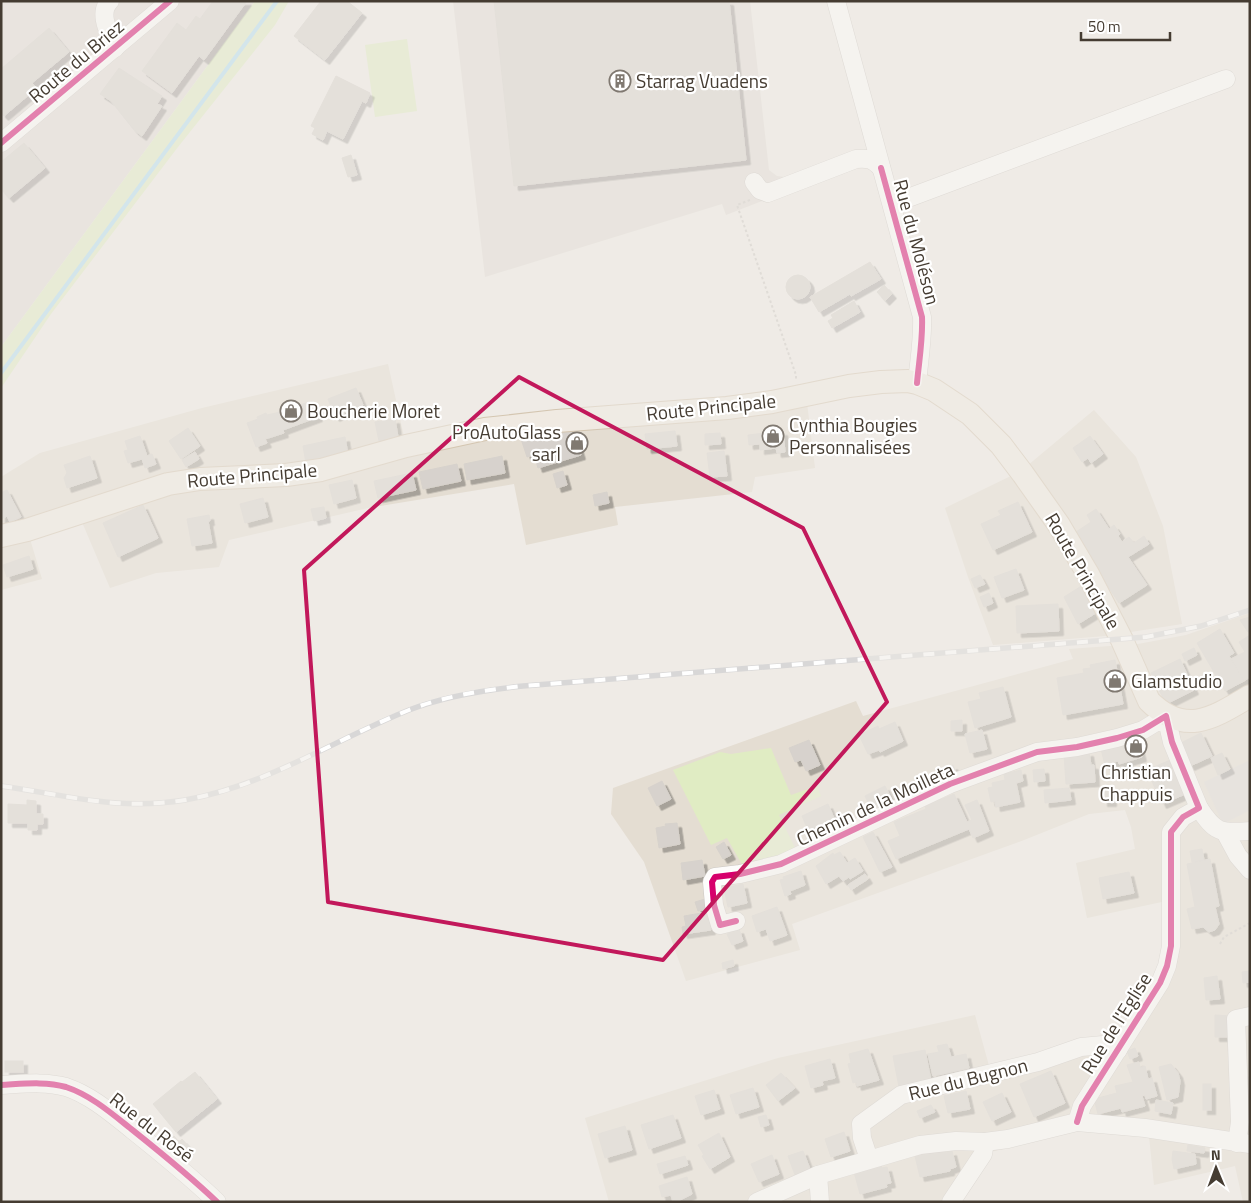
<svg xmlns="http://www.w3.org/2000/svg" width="1251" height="1203" viewBox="0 0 1251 1203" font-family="'Titillium Web',sans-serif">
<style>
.residential{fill:#e4ddd2}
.industrial{fill:#e2dcd7}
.green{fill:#e0ecc3}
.parking{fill:#dedad6}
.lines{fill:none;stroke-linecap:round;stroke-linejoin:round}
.stream{stroke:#b1def2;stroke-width:4}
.building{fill:#d7d2cd;stroke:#d7d2cc;filter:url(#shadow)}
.minor-casing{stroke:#cbc7c2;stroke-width:19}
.major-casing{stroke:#d4c6b1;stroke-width:24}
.path{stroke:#cecac5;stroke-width:2;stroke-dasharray:2.5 2.5;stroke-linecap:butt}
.minor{stroke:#fdfcfb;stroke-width:18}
.major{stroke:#f0eae2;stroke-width:22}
.rail-casing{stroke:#d8d7d7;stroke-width:5.5}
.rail{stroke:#fff;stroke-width:4;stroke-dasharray:11;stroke-linecap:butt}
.cycleway-casing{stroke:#fff;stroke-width:9}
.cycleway{stroke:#d6006c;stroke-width:6}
.marked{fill:none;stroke:#c2185b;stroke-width:4;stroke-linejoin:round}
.labels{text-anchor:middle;stroke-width:4.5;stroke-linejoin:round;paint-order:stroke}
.street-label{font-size:19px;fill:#453c32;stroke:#fff}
.poi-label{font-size:19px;fill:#453c32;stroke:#fff;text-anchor:start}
</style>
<defs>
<filter id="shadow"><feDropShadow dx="4.5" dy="4.5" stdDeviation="0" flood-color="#0004"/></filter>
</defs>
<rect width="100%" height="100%" fill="#efebe6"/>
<!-- residential -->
<g class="residential">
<polygon points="388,364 406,446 557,421 806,395 815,468 755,477 752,492 615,507 618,525 526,545 514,484 368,508 229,540 219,567 156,573 110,588 82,522 30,539 42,579 1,590 1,477 40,453 202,408"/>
<polygon points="1094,410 1136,457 1163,526 1182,624 1105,636 993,645 968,577 945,508 1021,471"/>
<polygon points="1250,613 1250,1202 1243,1202 1235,1166 1154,1185 1149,1136 1074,1131 983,1154 951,1202 609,1202 585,1118 778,1058 975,1015 991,1073 1038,1062 1118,1049 1160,983 1171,900 1087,918 1076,863 1135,849 1131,827 1125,810 1089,814 1024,840 792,924 800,950 686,981 644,862 611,814 613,788 856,701 863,716 1073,659 1069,649 1138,644 1186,635"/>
</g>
<!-- industrial -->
<g class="industrial">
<polygon points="1,1 255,1 1,347"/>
<polygon points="453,1 750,1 769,170 777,176 784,177 790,190 726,215 722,204 485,277"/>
</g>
<!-- green -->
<g class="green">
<polygon points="255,1 289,1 275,25 178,147 51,314 1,388 1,347"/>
<polygon points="407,39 417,111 375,117 365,45"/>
<polygon points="771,748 791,795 817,786 821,796 779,815 797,852 744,868 727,838 711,845 673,770 720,752 731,754"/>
</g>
<!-- parking -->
<polygon class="parking" points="1248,761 1250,766 1250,810 1223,824 1204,782"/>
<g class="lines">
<!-- stream -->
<polyline class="stream" points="1,373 277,1"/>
</g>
<!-- building -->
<g class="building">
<polygon points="213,1 247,1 204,60 199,56 172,93 142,71 177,23 186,30 196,16 200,19"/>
<polygon points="321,1 347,1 362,13 325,60 294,36"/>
<polygon points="494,1 729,1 746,160 514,186"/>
<polygon points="49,28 69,52 32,83 37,88 4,116 1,113 1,69"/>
<polygon points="119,68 162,96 157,104 162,106 142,136 134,130 111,101 100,94"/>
<polygon points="336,76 370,93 366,103 362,101 343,139 327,131 323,140 312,134 315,128 311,126"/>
<polygon points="24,143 45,168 9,198 1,189 1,162"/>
<polygon points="351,155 357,175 348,177 342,158"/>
<polygon points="870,262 881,279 851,296 850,294 819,312 810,297"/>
<circle cx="798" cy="287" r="12"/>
<polygon points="884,285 892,294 885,301 877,292"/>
<polygon points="854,301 860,312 832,328 828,321 833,318 831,315"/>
<polygon points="356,388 363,405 335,417 328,399"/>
<polygon points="312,401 318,417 283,430 284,433 265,439 267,443 256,447 247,423 258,419 257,417 266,413 267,415 276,413"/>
<polygon points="395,419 398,437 379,441 375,422"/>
<polygon points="188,428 200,446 181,459 169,441"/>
<polygon points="573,429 581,455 538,468 534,455 527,457 521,439 544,433 544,435 556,432 557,434"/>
<polygon points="675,431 677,446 647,449 645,434"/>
<polygon points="783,431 785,452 777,453 776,448 760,450 760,444 749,445 748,435"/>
<polygon points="720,433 721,444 705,445 705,434"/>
<polygon points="140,436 147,456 152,454 156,464 145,468 142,459 128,463 124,451 128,450 125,441"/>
<polygon points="1090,436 1103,454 1091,463 1088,458 1082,462 1073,448"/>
<polygon points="345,437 348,455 306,463 303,446"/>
<polygon points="724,451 727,476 710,477 707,453"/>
<polygon points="195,452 199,459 186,467 182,460"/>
<polygon points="90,456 97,478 67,488 64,478 67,473 64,465"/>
<polygon points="502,456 505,473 467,480 464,464"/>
<polygon points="457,464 461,481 423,489 419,472"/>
<polygon points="563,471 567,485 557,488 553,474"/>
<polygon points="412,473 416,490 378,498 374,481"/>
<polygon points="352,480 356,498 334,504 329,485"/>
<polygon points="7,490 21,517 10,522 7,516 1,519 1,493"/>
<polygon points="607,492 609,503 595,506 593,495"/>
<polygon points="263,498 268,517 245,523 240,504"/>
<polygon points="1018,502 1032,532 993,550 981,524 1001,515 998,511"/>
<polygon points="143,505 158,538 118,557 103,523"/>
<polygon points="324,507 326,518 314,521 311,509"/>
<polygon points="1096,509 1109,529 1114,525 1120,534 1118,536 1122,542 1129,537 1134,543 1144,536 1149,544 1128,557 1147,585 1119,603 1073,534 1091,522 1087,515"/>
<polygon points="209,515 210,521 208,521 212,543 192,546 187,519"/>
<polygon points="29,556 33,569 7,577 3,565"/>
<polygon points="1016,569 1024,590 1002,598 994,577"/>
<polygon points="980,575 985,584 975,588 971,579"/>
<polygon points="1083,585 1099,611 1078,624 1064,597"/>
<polygon points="989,593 993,603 984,607 980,597"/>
<polygon points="1058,604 1059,631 1017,633 1016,606"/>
<polygon points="1250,617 1250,631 1248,632 1240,620"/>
<polygon points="1220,629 1234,653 1229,656 1244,681 1225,691 1197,643"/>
<polygon points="1250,635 1250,677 1244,681 1231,659 1245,652 1239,642"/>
<polygon points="1194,648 1197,655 1185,661 1182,654"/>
<polygon points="1180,659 1194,690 1166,704 1151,673"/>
<polygon points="1115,660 1123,704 1063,715 1057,678 1084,673 1083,669 1091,668 1090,665"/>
<polygon points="1003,687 1011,717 975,728 968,702 981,699 979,693"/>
<polygon points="962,720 962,731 951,731 951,721"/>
<polygon points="895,722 903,741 880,752 879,750 868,754 859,735 878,726 879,729"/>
<polygon points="982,730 987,749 970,753 965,734"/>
<polygon points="1201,733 1212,756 1190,766 1179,744"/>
<polygon points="1137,737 1142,757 1119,764 1118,761 1105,765 1101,749"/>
<polygon points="809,740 820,765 806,771 801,760 795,762 789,748"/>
<polygon points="1089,752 1091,765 1094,765 1095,782 1066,784 1064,754"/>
<polygon points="1222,753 1230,769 1218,775 1211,758"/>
<polygon points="1175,758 1190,792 1162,804 1147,770"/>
<polygon points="953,765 957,775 947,779 943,769"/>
<polygon points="1044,769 1045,781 1034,782 1033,770"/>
<polygon points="1021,770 1023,781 1016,783 1020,802 996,807 995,801 991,802 988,788 993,787 992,783 1005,780 1004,774"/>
<polygon points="662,781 671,799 657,806 648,788"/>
<polygon points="885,786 894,804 874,814 865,796"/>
<polygon points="1069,788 1071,800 1045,803 1044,790"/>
<polygon points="1112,789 1112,802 1103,802 1103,790"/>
<polygon points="954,794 967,822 972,820 965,805 977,800 989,831 973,838 969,829 896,859 888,841 900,836 894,822 926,809 925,806"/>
<polygon points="27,800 36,801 36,814 43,814 43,824 37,824 37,830 28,830 28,823 8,823 8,804 27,805"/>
<polygon points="828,804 836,823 823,829 821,824 808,830 802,816"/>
<polygon points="677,823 680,844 659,848 656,828 666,826 665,824"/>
<polygon points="873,832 892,867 880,872 863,837"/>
<polygon points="724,842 731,855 723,859 716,847"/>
<polygon points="1202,849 1204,860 1192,862 1190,851"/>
<polygon points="840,852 847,863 855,858 863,871 850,879 849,877 843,881 839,876 826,884 816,866 833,853 834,855"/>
<polygon points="1210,859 1219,906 1215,907 1219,924 1215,930 1209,932 1203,927 1192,929 1187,909 1195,907 1187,864"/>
<polygon points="702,860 705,876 683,880 681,863"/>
<polygon points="801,871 805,885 790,891 791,894 785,896 780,880 784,879 783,877"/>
<polygon points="1129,872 1134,893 1103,899 1099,878"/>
<polygon points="865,874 868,879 851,890 848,885"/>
<polygon points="743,884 747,903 728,907 724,888"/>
<polygon points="705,899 708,909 698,911 695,902"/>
<polygon points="777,907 787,935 770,941 766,929 757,932 752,916"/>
<polygon points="707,912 711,930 683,934 682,927 686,926 684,916"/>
<polygon points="739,929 743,941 732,945 727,934"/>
<polygon points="733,960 734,966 723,969 722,963"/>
<polygon points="1250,971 1250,982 1243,983 1242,972"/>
<polygon points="1217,976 1220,999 1206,1000 1204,978"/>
<polygon points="1215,1015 1230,1016 1230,1037 1215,1037"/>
<polygon points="947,1044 951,1057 966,1054 969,1068 933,1076 928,1054 939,1052 937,1046"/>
<polygon points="1135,1048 1138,1056 1130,1059 1127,1051"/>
<polygon points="868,1049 879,1080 857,1086 856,1082 853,1083 848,1064 851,1063 849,1054"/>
<polygon points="925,1050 931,1081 899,1087 893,1056"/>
<polygon points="830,1059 835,1078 822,1081 823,1085 811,1088 805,1066"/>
<rect x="5" y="1061" width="18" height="11"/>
<polygon points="1139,1062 1140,1068 1145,1066 1148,1079 1152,1078 1157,1096 1146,1099 1145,1095 1142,1096 1145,1106 1122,1112 1121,1108 1098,1114 1094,1099 1117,1093 1115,1086 1133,1082 1127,1065"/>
<polygon points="1171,1064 1178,1073 1180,1081 1178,1097 1167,1100 1159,1067"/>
<polygon points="1051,1071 1065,1103 1034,1117 1020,1084"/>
<polygon points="195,1072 217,1099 176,1132 153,1104 181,1081 182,1082"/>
<polygon points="781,1073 795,1088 778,1101 766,1085"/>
<rect x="1244" y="1077" width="6" height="33"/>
<rect x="1203" y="1084" width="8" height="26"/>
<polygon points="753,1088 759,1107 736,1114 730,1095"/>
<polygon points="714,1090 720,1109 701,1115 695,1096"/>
<polygon points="966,1091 970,1109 948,1113 944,1096"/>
<polygon points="1002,1093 1011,1112 992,1121 983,1102"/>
<polygon points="1156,1100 1173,1103 1171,1114 1155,1111"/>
<polygon points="931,1105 935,1112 920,1118 917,1111"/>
<polygon points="673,1115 681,1138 649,1149 641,1125"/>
<polygon points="766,1115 769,1125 761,1127 758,1117"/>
<polygon points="625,1126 632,1150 605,1158 598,1134"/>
<polygon points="844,1132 850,1151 831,1157 825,1139"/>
<polygon points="719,1133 730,1157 710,1169 702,1156 704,1155 698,1145"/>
<polygon points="174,1136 179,1142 182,1139 190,1148 178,1160 164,1146"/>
<polygon points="1188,1145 1205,1148 1204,1153 1187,1151"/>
<polygon points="945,1149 946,1153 952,1151 956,1167 950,1169 950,1171 920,1177 915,1156"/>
<polygon points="803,1151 810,1169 795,1175 788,1156"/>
<polygon points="1173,1151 1195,1154 1196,1164 1174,1169 1172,1159"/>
<polygon points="772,1155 779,1174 759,1182 751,1164"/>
<polygon points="685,1156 688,1165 660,1174 657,1164"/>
<polygon points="881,1165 882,1168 887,1167 891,1183 886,1184 887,1187 860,1194 854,1172"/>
<polygon points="687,1177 692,1194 676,1202 673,1202 671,1195 662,1197 659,1186"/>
</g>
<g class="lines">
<!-- minor casing -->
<g class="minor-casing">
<g id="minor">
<path d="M110,1C97,13 110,35 115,48"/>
<path d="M836,1L922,317C923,339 919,361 917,383"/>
<polyline points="1,143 170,1"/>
<path d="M754,182L760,190L768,193L856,159C868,158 873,159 881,168"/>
<polyline points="892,204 1226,79"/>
<path d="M1199,808C1216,834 1221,833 1250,831"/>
<polyline points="1225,832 1238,856 1250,870"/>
<polyline points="736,921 720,925 714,905 712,882 715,877 740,874 781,864 950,784 1037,752 1077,747 1117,738 1143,730 1166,716 1172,742 1199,808 1183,817 1171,832 1171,946 1167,966 1160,983 1082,1106 1077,1122"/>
<path d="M1,1085C22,1084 45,1081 66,1087C90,1095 110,1112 130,1128C160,1152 189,1175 217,1202"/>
<polyline points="1237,1143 1240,1122 1236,1019 1250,1016"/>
<polyline points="869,1159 862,1138 861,1124 901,1095 1038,1062 1081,1047 1103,1045 1118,1050"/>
<polyline points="818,1175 820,1202"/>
<polyline points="757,1202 818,1175 920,1145 956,1141 985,1142 1008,1139 1077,1122 1145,1128 1250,1144"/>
<polyline points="951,1202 983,1154 985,1142"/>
</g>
</g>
<!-- major casing -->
<g class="major-casing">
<path id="major" d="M1,536L27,530L168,484L200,479L286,475L321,470L406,446L485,429L557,421L727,408L772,402L849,386L881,382L908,381L917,383L934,390L970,414L1001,445L1023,474L1059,525L1088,574L1122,640L1149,701C1185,737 1213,718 1250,696"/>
</g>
<!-- path -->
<g class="path">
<polyline points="750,200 737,205 796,375 796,381"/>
<polyline points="1220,944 1224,937 1250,923"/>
</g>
<!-- minor -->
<use href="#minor" class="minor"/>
<!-- major -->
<use href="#major" class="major"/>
<!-- rail casing -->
<g class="rail-casing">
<path id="rail" d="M1,786C67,795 117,811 185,800C265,786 334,740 409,710C445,696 484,690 523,686L1146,637L1201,626L1250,610"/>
</g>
<!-- rail -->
<use href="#rail" class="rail"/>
<!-- cycleway casing -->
<g class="cycleway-casing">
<g id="cycleway">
<polyline points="1,143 170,1"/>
<path d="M881,168L922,317C923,339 919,361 917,383"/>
<polyline points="736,921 720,925 714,905 712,882 715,877 740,874 781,864 950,784 1037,752 1077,747 1117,738 1143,730 1166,716 1172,742 1199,808 1183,817 1171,832 1171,946 1167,966 1160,983 1082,1106 1077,1122"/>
<path d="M1,1085C22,1084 45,1081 66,1087C90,1095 110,1112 130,1128C160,1152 189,1175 217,1202"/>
</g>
</g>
<!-- cycleway -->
<use href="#cycleway" class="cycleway"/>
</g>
<!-- marked area -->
<path d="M0 0H1251V1203H0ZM519,377L803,528L887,702L663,960L328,902L304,570Z" fill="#efebe6" fill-opacity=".55" fill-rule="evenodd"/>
<path class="marked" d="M519,377L803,528L887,702L663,960L328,902L304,570Z"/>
<!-- icons -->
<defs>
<g id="building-ring" transform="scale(1.125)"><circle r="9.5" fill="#fff" stroke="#807971" stroke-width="1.5"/><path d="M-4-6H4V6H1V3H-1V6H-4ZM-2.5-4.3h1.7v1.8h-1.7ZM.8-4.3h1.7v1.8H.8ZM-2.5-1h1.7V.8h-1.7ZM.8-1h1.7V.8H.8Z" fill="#807971"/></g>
<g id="shop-ring" transform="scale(1.125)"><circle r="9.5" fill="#fff" stroke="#807971" stroke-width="1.5"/><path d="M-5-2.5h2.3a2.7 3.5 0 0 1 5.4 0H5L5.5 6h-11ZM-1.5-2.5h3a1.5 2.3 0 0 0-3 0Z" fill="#807971"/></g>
</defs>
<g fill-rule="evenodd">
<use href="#building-ring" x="620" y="81"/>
<use href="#shop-ring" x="291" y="411"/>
<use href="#shop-ring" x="773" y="436"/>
<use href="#shop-ring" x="577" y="443"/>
<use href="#shop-ring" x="1115" y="681"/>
<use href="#shop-ring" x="1136" y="746"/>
</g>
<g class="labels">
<!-- street labels -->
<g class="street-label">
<text transform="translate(76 61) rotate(-40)" y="7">Route du Briez</text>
<text transform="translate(917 242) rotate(75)" y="7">Rue du Moléson</text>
<text transform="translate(711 407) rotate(-6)" y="7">Route Principale</text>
<text transform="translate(252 475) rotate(-5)" y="7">Route Principale</text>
<text transform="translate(1083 571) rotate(60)" y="7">Route Principale</text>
<text transform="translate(875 804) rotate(-25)" y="7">Chemin de la Moilleta</text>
<text transform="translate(1116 1023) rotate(-58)" y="7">Rue de l'Eglise</text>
<text transform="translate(968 1079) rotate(-14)" y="7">Rue du Bugnon</text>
<text transform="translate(152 1127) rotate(38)" y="7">Rue du Rosé</text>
</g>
<!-- poi labels -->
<g class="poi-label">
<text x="636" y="88">Starrag Vuadens</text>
<text x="307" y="418">Boucherie Moret</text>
<text x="789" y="432">Cynthia Bougies<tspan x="789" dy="22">Personnalisées</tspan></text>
<text x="561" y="439" text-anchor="end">ProAutoGlass<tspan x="561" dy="22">sarl</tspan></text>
<text x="1131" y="688">Glamstudio</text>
<text x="1136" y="779" text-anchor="middle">Christian<tspan x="1136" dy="22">Chappuis</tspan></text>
</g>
</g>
<!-- border -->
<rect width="1251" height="1203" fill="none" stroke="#453c32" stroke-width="5"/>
<!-- north arrow -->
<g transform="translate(1216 1168) rotate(359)" stroke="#ffffff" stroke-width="4" paint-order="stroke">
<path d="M0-4L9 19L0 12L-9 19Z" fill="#453c32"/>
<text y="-8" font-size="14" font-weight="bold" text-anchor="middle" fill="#453c32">N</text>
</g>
<!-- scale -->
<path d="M1081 32v8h89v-8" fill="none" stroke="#453c32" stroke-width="2.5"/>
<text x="1088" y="32" font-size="15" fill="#453c32" stroke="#ffffff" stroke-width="4" paint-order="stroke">50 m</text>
</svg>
